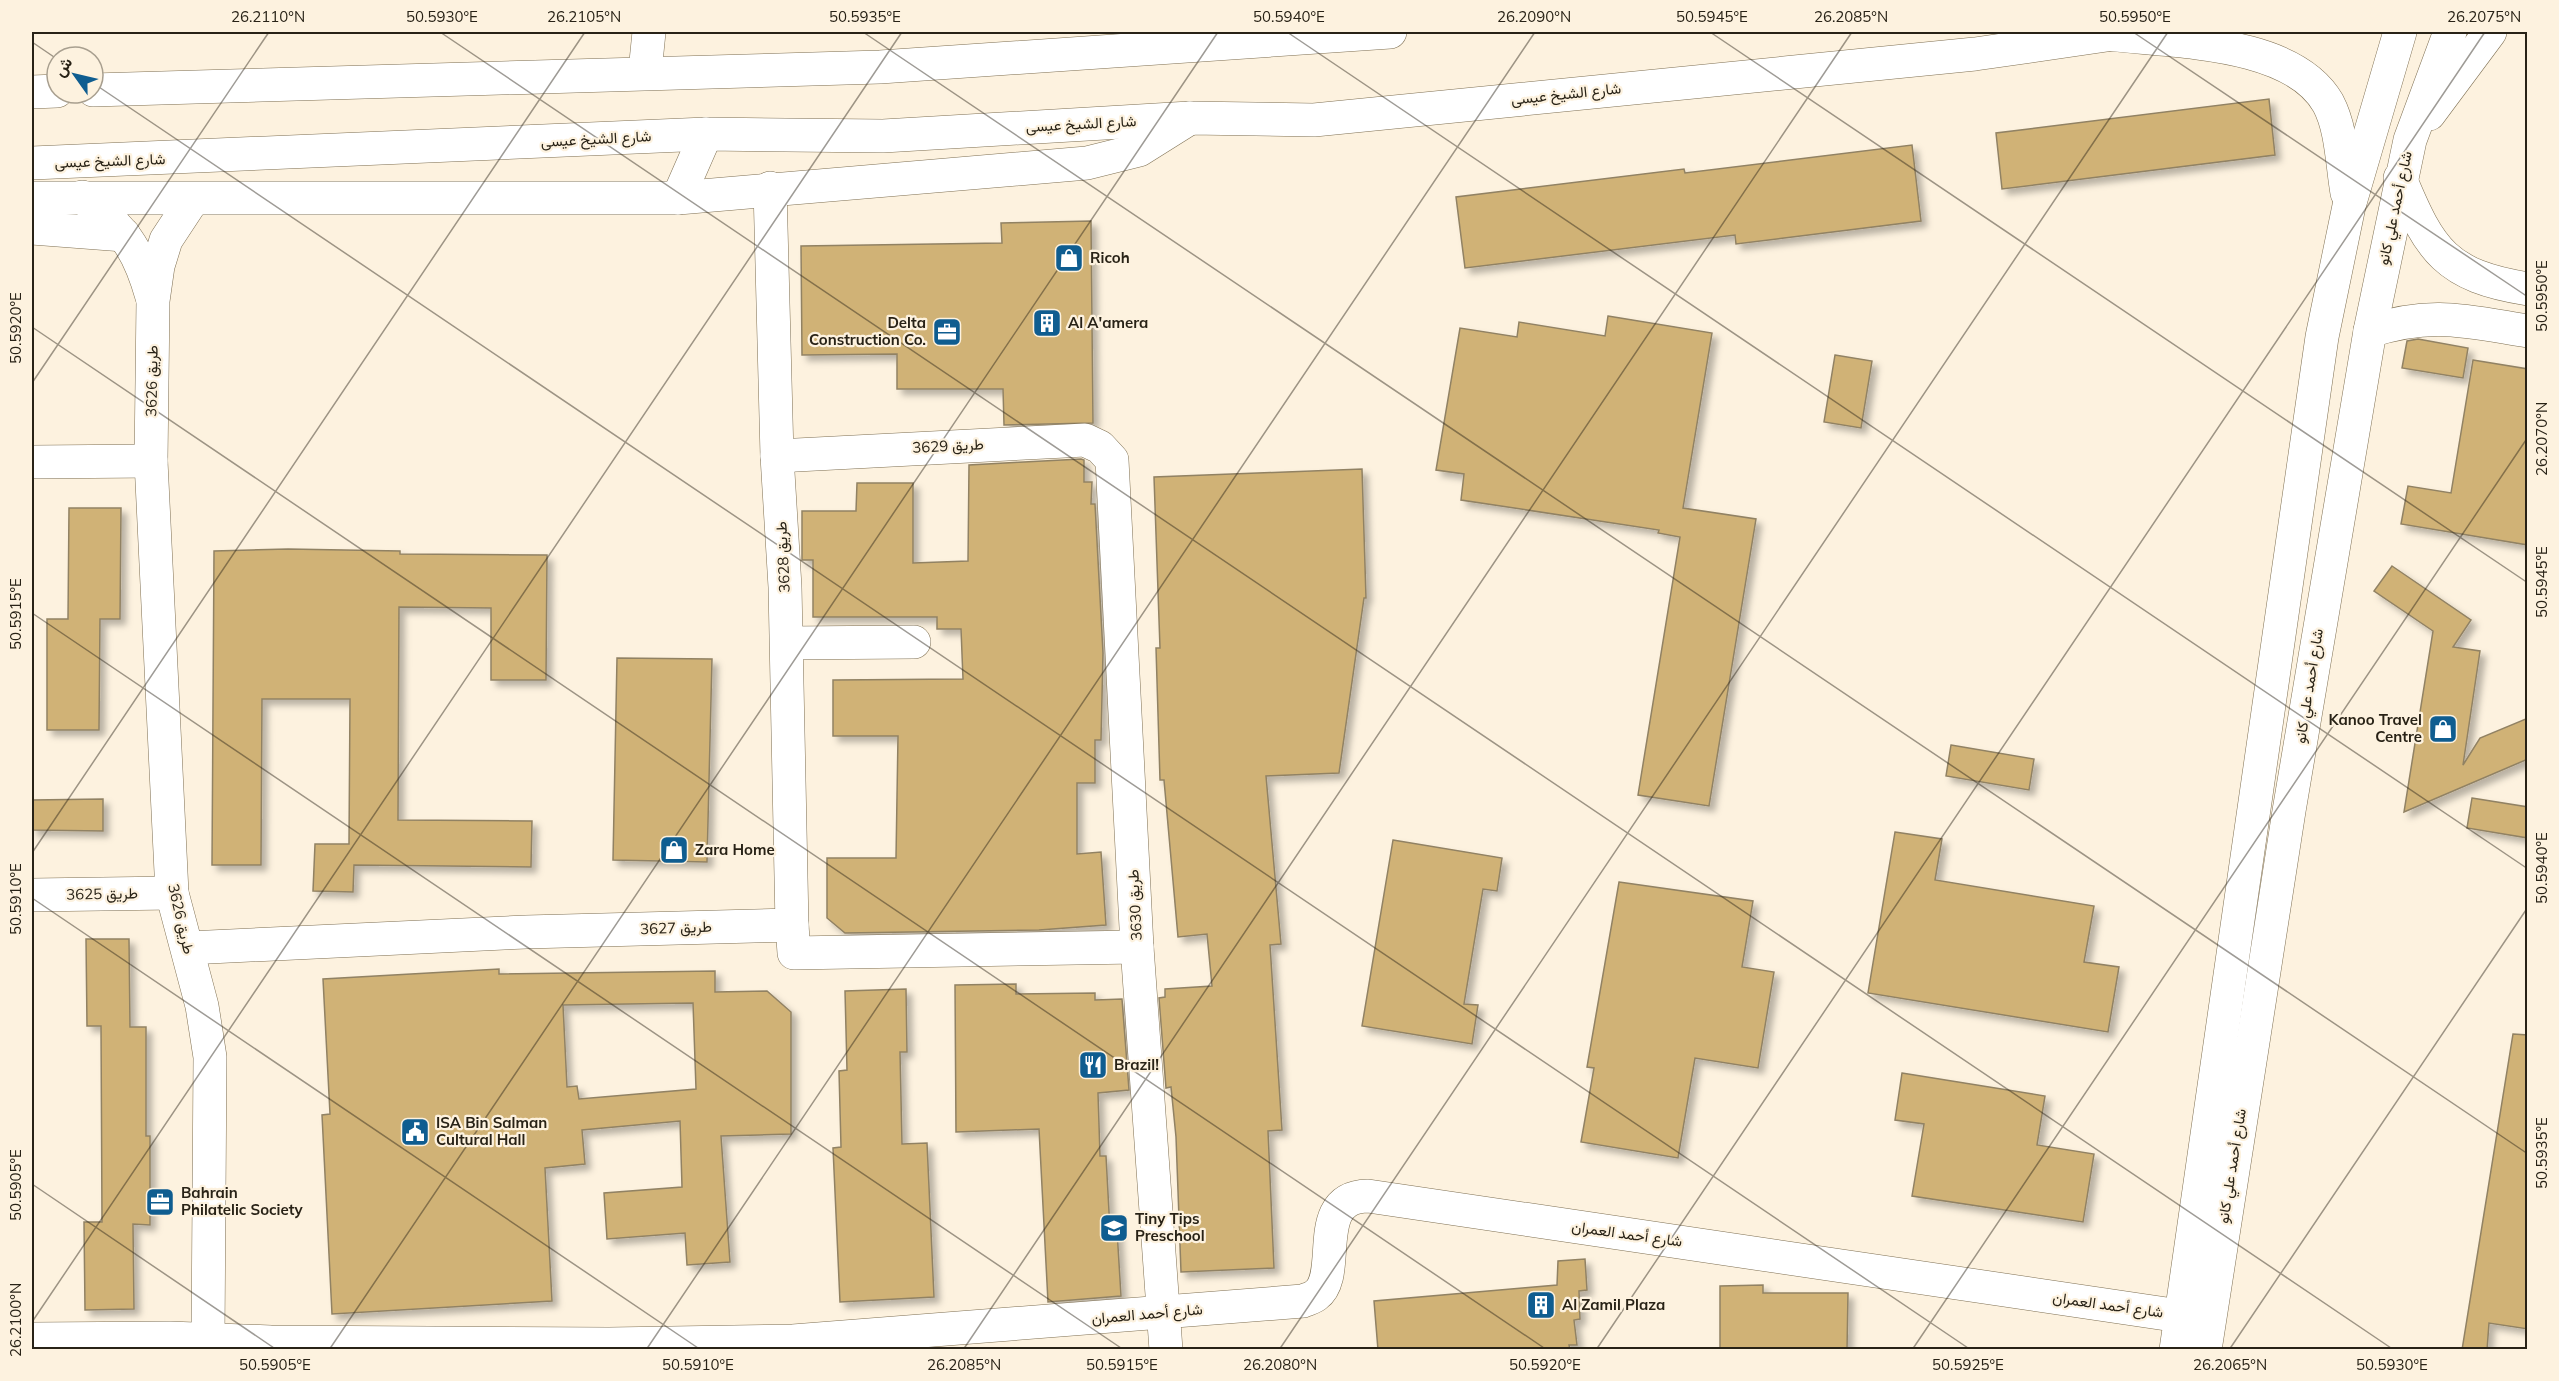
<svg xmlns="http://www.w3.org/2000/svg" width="2559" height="1381" viewBox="0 0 2559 1381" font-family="Mulish,Vazirmatn,sans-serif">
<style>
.building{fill:#d0b276;stroke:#918264;stroke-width:1.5;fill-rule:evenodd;filter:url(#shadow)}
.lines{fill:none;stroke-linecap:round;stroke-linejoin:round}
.minor-casing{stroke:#7f7053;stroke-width:34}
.major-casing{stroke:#7f7053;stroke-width:34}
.minor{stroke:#fff;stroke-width:33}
.major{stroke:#fff;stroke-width:33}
.ticks{fill:none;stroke:#282216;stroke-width:1.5;stroke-opacity:0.45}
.labels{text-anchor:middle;stroke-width:4.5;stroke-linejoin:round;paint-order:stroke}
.street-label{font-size:15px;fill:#282216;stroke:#fdf2df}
.poi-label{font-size:15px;font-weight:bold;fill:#282216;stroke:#fdf2df;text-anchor:start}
.neatline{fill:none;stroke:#282216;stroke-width:2}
.ticks-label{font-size:15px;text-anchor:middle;fill:#282216}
</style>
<defs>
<filter id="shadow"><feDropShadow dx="5.5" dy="5.5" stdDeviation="3" flood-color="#0004"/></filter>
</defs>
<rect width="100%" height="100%" fill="#fdf2df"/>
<!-- building -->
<g class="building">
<polygon points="2269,99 2275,155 2002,189 1996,133"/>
<polygon points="1912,145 1921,221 1736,244 1735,235 1465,268 1456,197 1684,169 1685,173"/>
<polygon points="1091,221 1093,423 1004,425 1003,389 897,389 897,354 802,355 801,246 1002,243 1001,223"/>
<polygon points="1608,316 1712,333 1683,508 1756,519 1709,806 1638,795 1680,537 1658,533 1659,530 1461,500 1464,474 1436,470 1460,328 1517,337 1519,322 1605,336"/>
<polygon points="2418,339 2468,348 2463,378 2402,368 2407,341"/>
<polygon points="1835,355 1872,361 1861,428 1824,422"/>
<polygon points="2473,360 2528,369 2528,545 2401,524 2408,486 2451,493"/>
<polygon points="1081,459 1084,460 1084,482 1092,482 1091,504 1095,504 1103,653 1101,740 1095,740 1095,783 1077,783 1077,854 1101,852 1106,925 1039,930 845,933 827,918 827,858 896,858 898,736 833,736 833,680 963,679 961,629 937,629 937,617 813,617 813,560 802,560 802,511 856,511 857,483 913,483 913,563 968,561 969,465"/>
<polygon points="1362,469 1366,598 1364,598 1339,773 1266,776 1281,944 1270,945 1282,1130 1268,1131 1274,1268 1181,1272 1176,1137 1171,1087 1166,1088 1159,998 1165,997 1165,989 1212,986 1207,934 1178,937 1164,780 1160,780 1156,648 1160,648 1154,477"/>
<polygon points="69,508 121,508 120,619 100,619 99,730 47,730 47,619 68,619"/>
<polygon points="288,549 400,551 400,554 547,555 546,680 491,680 491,608 399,607 398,820 532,821 531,867 354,865 353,892 313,891 315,844 349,844 350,699 262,699 261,865 212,865 214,551"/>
<polygon points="2392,566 2471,620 2453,647 2480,651 2463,765 2480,738 2528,718 2528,759 2404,812 2433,631 2374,591"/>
<polygon points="617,658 712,659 707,862 613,860"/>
<polygon points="1951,745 2034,759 2029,790 1946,776"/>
<polygon points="2472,798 2528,807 2528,838 2467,828"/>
<polygon points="103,799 103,831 32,830 32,800"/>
<polygon points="1895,832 1942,839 1935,880 2094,906 2084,962 2119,967 2108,1032 1868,993"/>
<polygon points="1393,840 1502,858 1497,891 1483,889 1464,1004 1478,1005 1472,1044 1362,1026"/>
<polygon points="1619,882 1753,901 1742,967 1774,972 1758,1068 1695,1058 1678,1158 1581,1142 1594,1068 1587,1067"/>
<polygon points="86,939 129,939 130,1027 146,1027 146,1136 150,1136 150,1225 133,1224 134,1309 85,1310 84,1222 102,1222 101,1026 87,1026"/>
<path d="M499,969V974L715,971V992L767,991L791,1012V1134L721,1136L730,1262L687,1265L685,1233L607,1239L604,1193L682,1187L680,1121L582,1130L585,1164L545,1168L552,1301L332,1314L322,1115L330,1114L323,979ZM693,1003L696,1089L579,1099L577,1086L567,1087L563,1005Z"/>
<polygon points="1016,984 1016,994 1095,993 1095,1000 1122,999 1129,1090 1098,1093 1100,1156 1106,1156 1110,1230 1117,1230 1121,1296 1048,1302 1039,1129 956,1132 955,985"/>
<polygon points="906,989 907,1052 900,1052 902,1144 927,1143 934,1297 840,1302 833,1148 841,1147 839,1071 847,1070 845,991"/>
<polygon points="2513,1034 2528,1035 2528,1329 2489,1323 2487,1350 2462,1350"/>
<polygon points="1902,1073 2045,1096 2037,1145 2094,1154 2083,1222 1912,1196 1924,1124 1895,1120"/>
<polygon points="1585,1259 1587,1290 1579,1291 1580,1319 1574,1320 1577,1345 1569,1345 1570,1350 1378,1350 1374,1301 1557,1285 1558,1261"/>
<polygon points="1763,1285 1763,1293 1848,1293 1847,1350 1720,1350 1720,1286"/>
</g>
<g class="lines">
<!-- minor casing -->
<g class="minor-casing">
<g id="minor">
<polyline points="645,72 649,32"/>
<path d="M2400,178C2430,251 2446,276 2528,289"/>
<polyline points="770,188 777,456 785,587 792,925"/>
<path d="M82,197C123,228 138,247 152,297"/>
<polyline points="32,198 678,198 1087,163 1139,150 1190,118"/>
<polyline points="193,199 166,240 158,266 153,301 151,461 172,893 202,1006 210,1057 208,1339"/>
<polyline points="32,228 124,235"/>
<path d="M2370,331C2432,311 2465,321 2528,331"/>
<polyline points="777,456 1085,440 1100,447 1112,460 1137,947 1166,1350"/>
<polyline points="32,462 151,461"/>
<polyline points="787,643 914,642"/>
<polyline points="32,895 172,893"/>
<polyline points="188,948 526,932 792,925 794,953 1137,947"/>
<path d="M32,1339L170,1338L271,1342L609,1344L793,1341L1303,1301C1307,1299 1313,1298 1316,1295C1344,1275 1309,1197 1368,1196L2180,1316"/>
</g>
</g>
<!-- major casing -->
<g class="major-casing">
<g id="major">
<path d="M2107,34C2172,42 2292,40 2328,103C2342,129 2342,165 2347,193"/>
<polyline points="93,90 880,67 1390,32"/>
<polyline points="32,92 57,91"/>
<polyline points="2429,114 2490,32"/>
<polyline points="32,163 706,134 883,136 1190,118 1314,120 1975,54 2127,32"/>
<polyline points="678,198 706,134"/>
<polyline points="2176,1350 2322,337 2349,206 2400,32"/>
<polyline points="2205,1350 2289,811 2370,331 2410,140 2450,32"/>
</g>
</g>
<!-- minor -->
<use href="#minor" class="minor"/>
<!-- major -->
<use href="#major" class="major"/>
</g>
<!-- ticks -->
<path class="ticks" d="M440,32L2394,1350M863,32L2528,1154M1287,32L2528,869M1710,32L2528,583M2133,32L2528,297M32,42L57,59M93,83L1971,1350M32,327L1547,1350M32,383L269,32M32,613L1124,1350M32,853L585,32M32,898L701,1350M32,1184L277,1350M32,1322L902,32M329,1350L1218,32M646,1350L1535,32M963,1350L1852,32M1279,1350L2168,32M1596,1350L2485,32M1912,1350L2528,437M2229,1350L2528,907"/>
<!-- icons -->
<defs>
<g id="shop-square" transform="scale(1.5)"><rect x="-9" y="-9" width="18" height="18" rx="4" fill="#0f5d90" stroke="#fdf2df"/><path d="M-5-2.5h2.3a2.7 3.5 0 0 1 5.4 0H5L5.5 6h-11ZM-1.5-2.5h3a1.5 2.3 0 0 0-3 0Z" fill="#fff"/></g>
<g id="building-square" transform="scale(1.5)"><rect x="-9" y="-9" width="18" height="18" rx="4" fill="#0f5d90" stroke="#fdf2df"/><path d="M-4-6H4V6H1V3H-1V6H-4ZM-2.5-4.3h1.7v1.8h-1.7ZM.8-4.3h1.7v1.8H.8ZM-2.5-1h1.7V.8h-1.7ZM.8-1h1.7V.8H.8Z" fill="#fff"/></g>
<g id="office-square" transform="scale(1.5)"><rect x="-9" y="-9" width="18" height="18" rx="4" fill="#0f5d90" stroke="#fdf2df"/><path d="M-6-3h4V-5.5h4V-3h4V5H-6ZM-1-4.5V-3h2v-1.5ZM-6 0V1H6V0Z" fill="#fff"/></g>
<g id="restaurant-square" transform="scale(1.5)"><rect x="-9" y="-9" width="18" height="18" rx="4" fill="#0f5d90" stroke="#fdf2df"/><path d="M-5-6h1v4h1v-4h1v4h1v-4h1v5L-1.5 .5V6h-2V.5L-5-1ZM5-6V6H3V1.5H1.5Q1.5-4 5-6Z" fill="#fff"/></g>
<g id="civic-square" transform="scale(1.5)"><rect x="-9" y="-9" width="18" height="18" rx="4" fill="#0f5d90" stroke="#fdf2df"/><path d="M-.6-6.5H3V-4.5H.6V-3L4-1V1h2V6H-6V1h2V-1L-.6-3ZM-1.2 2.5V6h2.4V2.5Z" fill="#fff"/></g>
<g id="school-square" transform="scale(1.5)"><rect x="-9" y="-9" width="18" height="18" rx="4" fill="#0f5d90" stroke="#fdf2df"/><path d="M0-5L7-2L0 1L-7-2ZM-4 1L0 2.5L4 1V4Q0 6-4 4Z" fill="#fff"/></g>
</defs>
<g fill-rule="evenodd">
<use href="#shop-square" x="1069" y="258"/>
<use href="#building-square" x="1047" y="323"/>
<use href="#office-square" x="947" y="332"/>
<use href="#shop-square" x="2443" y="729"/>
<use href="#shop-square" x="674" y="850"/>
<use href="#restaurant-square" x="1093" y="1065"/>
<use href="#civic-square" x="415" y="1132"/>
<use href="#office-square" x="160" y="1202"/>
<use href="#school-square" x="1114" y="1228"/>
<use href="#building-square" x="1541" y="1305"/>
</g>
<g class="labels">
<!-- street labels -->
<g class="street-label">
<text transform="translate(1566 94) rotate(-6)" y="5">شارع الشيخ عيسى</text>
<text transform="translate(1081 124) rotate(-3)" y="5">شارع الشيخ عيسى</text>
<text transform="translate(596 139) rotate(-3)" y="5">شارع الشيخ عيسى</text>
<text transform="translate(110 161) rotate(-2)" y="5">شارع الشيخ عيسى</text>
<text transform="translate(2395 208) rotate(-78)" y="5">شارع أحمد علي كانو</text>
<text transform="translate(152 381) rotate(-89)" y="5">طريق 3626</text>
<text transform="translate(948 446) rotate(-3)" y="5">طريق 3629</text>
<text transform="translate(783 557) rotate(-93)" y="5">طريق 3628</text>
<text transform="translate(2309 686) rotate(-81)" y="5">شارع أحمد علي كانو</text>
<text transform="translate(102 894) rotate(-1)" y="5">طريق 3625</text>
<text transform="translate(1135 905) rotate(-93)" y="5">طريق 3630</text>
<text transform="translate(181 919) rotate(77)" y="5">طريق 3626</text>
<text transform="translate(676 928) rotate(-2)" y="5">طريق 3627</text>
<text transform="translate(2232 1166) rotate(-81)" y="5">شارع أحمد علي كانو</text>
<text transform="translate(1627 1234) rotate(8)" y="5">شارع أحمد العمران</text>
<text transform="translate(2108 1305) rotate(8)" y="5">شارع أحمد العمران</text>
<text transform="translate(1147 1314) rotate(-5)" y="5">شارع أحمد العمران</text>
</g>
<!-- poi labels -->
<g class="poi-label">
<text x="1090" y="263">Ricoh</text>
<text x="926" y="328" text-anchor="end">Delta<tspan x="926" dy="17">Construction Co.</tspan></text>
<text x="1068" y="328">Al A'amera</text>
<text x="2422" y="725" text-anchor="end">Kanoo Travel<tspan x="2422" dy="17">Centre</tspan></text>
<text x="695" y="855">Zara Home</text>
<text x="1114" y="1070">Brazil!</text>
<text x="436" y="1128">ISA Bin Salman<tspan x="436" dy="17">Cultural Hall</tspan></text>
<text x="181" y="1198">Bahrain<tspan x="181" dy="17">Philatelic Society</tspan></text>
<text x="1135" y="1224">Tiny Tips<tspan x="1135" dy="17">Preschool</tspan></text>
<text x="1562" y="1310">Al Zamil Plaza</text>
</g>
</g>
<!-- border -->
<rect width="2559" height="1381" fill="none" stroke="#fdf2df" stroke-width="66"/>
<!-- north arrow -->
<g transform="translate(75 75) rotate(304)"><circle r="28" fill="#fdf2df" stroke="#a89f8f" stroke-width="1.5"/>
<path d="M0-4.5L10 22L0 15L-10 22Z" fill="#0f5d90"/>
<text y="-9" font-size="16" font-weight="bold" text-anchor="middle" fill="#282216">ش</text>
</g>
<rect x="33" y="33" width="2493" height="1315" class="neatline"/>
<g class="ticks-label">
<text x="268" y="22">26.2110°N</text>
<text x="442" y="22">50.5930°E</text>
<text x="584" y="22">26.2105°N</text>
<text x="865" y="22">50.5935°E</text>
<text x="1289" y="22">50.5940°E</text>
<text x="1534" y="22">26.2090°N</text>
<text x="1712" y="22">50.5945°E</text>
<text x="1851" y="22">26.2085°N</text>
<text x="2135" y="22">50.5950°E</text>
<text x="2484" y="22">26.2075°N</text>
<text transform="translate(2542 296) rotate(-90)" y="5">50.5950°E</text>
<text transform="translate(16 328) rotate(-90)" y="5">50.5920°E</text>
<text transform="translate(2542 439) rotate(-90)" y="5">26.2070°N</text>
<text transform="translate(2542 582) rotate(-90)" y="5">50.5945°E</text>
<text transform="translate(16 614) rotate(-90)" y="5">50.5915°E</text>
<text transform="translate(2542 868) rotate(-90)" y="5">50.5940°E</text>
<text transform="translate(16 899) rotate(-90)" y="5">50.5910°E</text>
<text transform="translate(2542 1153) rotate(-90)" y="5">50.5935°E</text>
<text transform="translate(16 1185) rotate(-90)" y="5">50.5905°E</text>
<text transform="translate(16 1320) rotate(-90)" y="5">26.2100°N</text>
<text x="275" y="1370">50.5905°E</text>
<text x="698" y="1370">50.5910°E</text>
<text x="964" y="1370">26.2085°N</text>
<text x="1122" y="1370">50.5915°E</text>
<text x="1280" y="1370">26.2080°N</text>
<text x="1545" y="1370">50.5920°E</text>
<text x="1968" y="1370">50.5925°E</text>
<text x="2230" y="1370">26.2065°N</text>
<text x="2392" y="1370">50.5930°E</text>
</g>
</svg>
